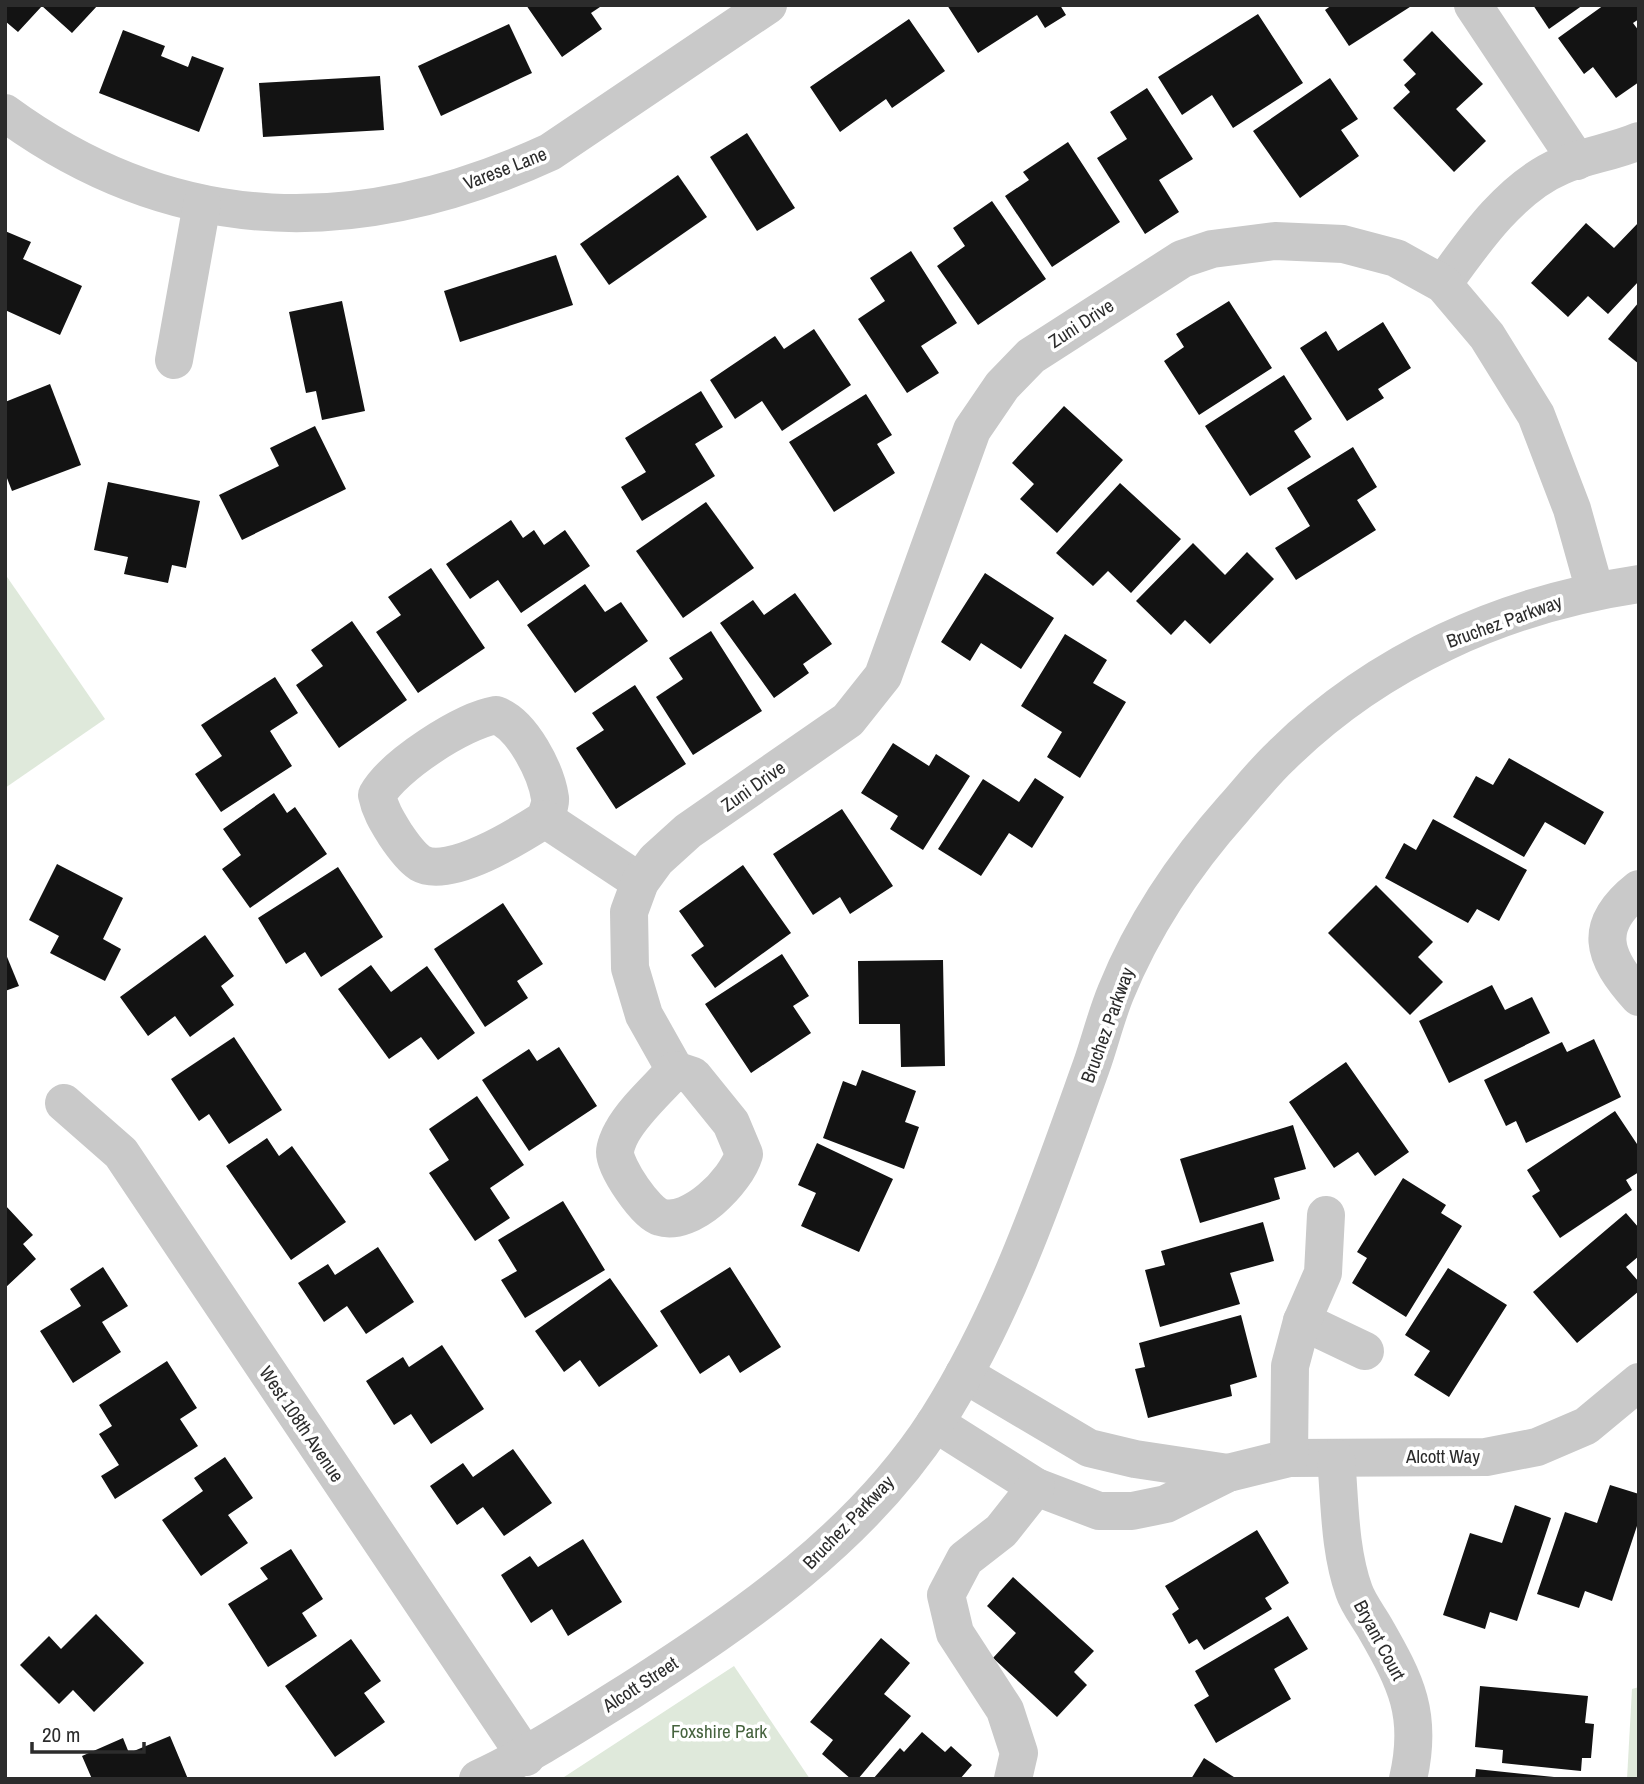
<svg xmlns="http://www.w3.org/2000/svg" width="1644" height="1784" viewBox="0 0 1644 1784" font-family="'Archivo Narrow',sans-serif">
<style>
.green{fill:#dfe9db}
.building{fill:#131313}
.lines{fill:none;stroke-linecap:round;stroke-linejoin:round}
.minor{stroke:#c9c9c9;stroke-width:38}
.labels{text-anchor:middle;stroke-width:7;stroke-linejoin:round;paint-order:stroke}
.street-label{font-size:19px;fill:#2c2c2c;stroke:#fff}
.park-label{font-size:19px;fill:#46633e;stroke:#fff}
</style>
<rect width="100%" height="100%" fill="#fff"/>
<!-- green -->
<g class="green">
<polygon points="5,574 105,719 5,788"/>
<polygon points="734,1666 810,1779 561,1779"/>
<polygon points="1639,1687 1639,1779 1627,1779 1632,1689"/>
</g>
<!-- building -->
<g class="building">
<polygon points="5,5 98,5 72,33 42,6 18,32 5,21"/>
<polygon points="526,5 603,5 591,13 602,29 562,57"/>
<polygon points="947,5 1060,5 1066,15 1045,28 1037,15 978,53"/>
<polygon points="1332,5 1413,5 1349,46 1325,10"/>
<polygon points="1533,5 1583,5 1549,29"/>
<polygon points="1604,5 1639,5 1639,19 1633,23 1639,31 1639,82 1616,98 1593,67 1584,74 1558,38"/>
<polygon points="1258,14 1303,83 1233,128 1212,95 1182,115 1158,77"/>
<polygon points="909,19 945,71 892,108 886,99 840,132 810,87"/>
<polygon points="509,24 532,73 441,116 418,66"/>
<polygon points="123,30 165,46 161,56 188,67 192,56 224,68 199,132 99,93"/>
<polygon points="1432,31 1483,84 1456,109 1486,141 1454,172 1393,108 1410,92 1404,85 1416,74 1403,60"/>
<polygon points="380,76 384,130 263,137 259,83"/>
<polygon points="1330,78 1358,119 1341,130 1359,156 1300,198 1253,131"/>
<polygon points="1147,88 1193,159 1159,180 1179,212 1145,234 1097,158 1127,139 1110,112"/>
<polygon points="747,133 795,208 757,231 710,157"/>
<polygon points="1068,142 1120,222 1052,267 1005,196 1029,180 1023,172"/>
<polygon points="678,175 707,217 609,285 580,244"/>
<polygon points="992,201 1046,279 978,325 937,266 965,246 953,228"/>
<polygon points="1639,222 1639,281 1608,314 1588,296 1568,317 1531,283 1586,223 1614,248"/>
<polygon points="5,231 31,242 23,259 82,286 60,335 5,310"/>
<polygon points="911,251 957,323 921,346 939,373 907,393 858,319 885,301 870,278"/>
<polygon points="556,255 573,305 460,342 444,291"/>
<polygon points="342,301 365,411 322,420 316,391 306,393 289,312"/>
<polygon points="1229,301 1272,368 1199,415 1164,361 1184,347 1176,334"/>
<polygon points="1639,302 1639,364 1608,339"/>
<polygon points="1383,322 1411,368 1378,389 1384,398 1347,421 1300,348 1326,331 1338,351"/>
<polygon points="814,329 851,385 782,431 762,401 735,419 710,380 775,336 784,349"/>
<polygon points="1284,375 1312,419 1294,431 1311,457 1250,496 1205,426"/>
<polygon points="50,384 81,465 12,491 5,473 5,402"/>
<polygon points="701,391 723,427 695,444 715,476 642,521 621,487 646,472 625,438"/>
<polygon points="866,394 892,435 877,444 895,473 834,512 789,442"/>
<polygon points="1064,406 1123,460 1057,533 1020,499 1034,484 1012,463"/>
<polygon points="315,426 346,489 242,540 219,495 279,466 270,448"/>
<polygon points="1353,447 1377,487 1357,500 1376,530 1296,580 1275,548 1310,526 1287,488"/>
<polygon points="108,482 200,501 186,568 172,565 168,583 124,574 128,557 94,550"/>
<polygon points="1120,483 1181,539 1131,593 1108,571 1093,586 1056,553"/>
<polygon points="706,502 754,568 683,618 636,551"/>
<polygon points="511,520 523,538 534,530 544,545 565,530 590,566 521,613 498,580 470,599 446,564"/>
<polygon points="1193,543 1225,575 1247,552 1274,579 1210,644 1185,620 1171,635 1136,601"/>
<polygon points="431,568 485,648 418,693 376,632 401,615 388,597"/>
<polygon points="985,573 1054,618 1021,669 981,643 970,661 941,642"/>
<polygon points="585,584 605,612 621,602 648,641 575,693 527,625"/>
<polygon points="795,593 832,644 803,664 809,673 774,698 720,623 753,600 764,615"/>
<polygon points="352,621 407,700 339,748 296,685 323,666 311,650"/>
<polygon points="711,631 762,711 693,755 656,697 683,679 669,658"/>
<polygon points="1065,634 1107,660 1093,683 1126,702 1080,778 1047,757 1062,732 1021,706"/>
<polygon points="275,677 298,713 270,731 292,766 221,812 195,774 222,756 201,725"/>
<polygon points="635,685 686,764 616,809 576,748 604,730 592,713"/>
<polygon points="893,743 929,766 936,754 970,776 923,850 890,829 898,816 861,793"/>
<polygon points="1509,758 1604,812 1585,845 1545,822 1524,857 1453,817 1476,776 1493,785"/>
<polygon points="1035,778 1064,797 1032,848 1009,833 981,876 938,849 983,779 1019,802"/>
<polygon points="274,793 287,813 295,807 327,854 250,908 222,869 241,855 223,829"/>
<polygon points="842,809 893,886 850,914 840,897 813,915 773,854"/>
<polygon points="1433,819 1527,870 1499,921 1477,909 1468,923 1385,878 1404,843 1416,850"/>
<polygon points="57,864 123,898 103,939 121,949 105,981 50,953 59,936 29,920"/>
<polygon points="743,865 791,933 715,988 691,955 704,946 679,911"/>
<polygon points="338,867 383,937 321,977 305,952 286,964 258,918"/>
<polygon points="1376,885 1433,942 1418,957 1443,982 1410,1015 1328,933"/>
<polygon points="503,903 543,964 517,981 528,998 485,1027 434,949"/>
<polygon points="205,935 234,976 221,986 234,1005 190,1037 175,1016 148,1036 120,997"/>
<polygon points="5,952 19,986 5,991"/>
<polygon points="782,954 809,996 793,1006 811,1033 751,1073 705,1004"/>
<polygon points="943,960 945,1066 901,1067 900,1024 859,1024 858,961"/>
<polygon points="371,965 391,992 427,966 475,1033 438,1060 421,1037 389,1059 338,989"/>
<polygon points="1492,985 1505,1010 1532,997 1550,1033 1449,1083 1419,1021"/>
<polygon points="234,1037 282,1110 229,1144 209,1114 199,1121 171,1079"/>
<polygon points="1594,1039 1621,1097 1526,1143 1516,1121 1506,1126 1484,1080 1562,1042 1567,1052"/>
<polygon points="559,1047 597,1106 529,1151 482,1080 529,1049 537,1061"/>
<polygon points="1346,1062 1409,1152 1375,1176 1358,1152 1334,1168 1289,1102"/>
<polygon points="862,1070 916,1091 905,1122 919,1127 904,1169 823,1138 843,1081 856,1086"/>
<polygon points="477,1096 524,1165 490,1188 510,1218 475,1241 429,1173 449,1160 429,1129"/>
<polygon points="1615,1111 1639,1147 1639,1172 1626,1180 1632,1190 1560,1238 1532,1196 1540,1191 1527,1170"/>
<polygon points="1293,1125 1306,1169 1274,1178 1280,1199 1200,1223 1180,1159"/>
<polygon points="267,1138 279,1156 292,1146 346,1222 291,1260 226,1166"/>
<polygon points="817,1143 893,1179 859,1252 801,1226 816,1193 798,1185"/>
<polygon points="1403,1178 1446,1205 1441,1213 1462,1226 1406,1317 1352,1283 1367,1258 1357,1252"/>
<polygon points="563,1201 605,1270 525,1318 501,1280 517,1271 498,1240"/>
<polygon points="5,1205 33,1235 23,1244 36,1259 5,1288"/>
<polygon points="1626,1213 1639,1228 1639,1256 1626,1267 1639,1282 1639,1291 1577,1343 1533,1292"/>
<polygon points="1263,1222 1274,1261 1230,1273 1240,1304 1160,1327 1145,1270 1165,1265 1161,1251"/>
<polygon points="378,1247 414,1302 366,1334 347,1306 324,1322 298,1283 328,1264 335,1275"/>
<polygon points="103,1267 128,1306 102,1322 121,1352 73,1383 40,1331 81,1306 70,1289"/>
<polygon points="730,1267 781,1347 740,1373 729,1355 700,1374 660,1311"/>
<polygon points="1448,1268 1507,1305 1449,1397 1414,1375 1430,1351 1405,1335"/>
<polygon points="610,1278 658,1346 599,1387 580,1360 564,1372 535,1331"/>
<polygon points="1241,1315 1257,1377 1230,1385 1232,1396 1148,1418 1135,1369 1145,1367 1139,1343"/>
<polygon points="442,1345 484,1409 431,1444 411,1414 394,1425 366,1381 403,1357 409,1367"/>
<polygon points="167,1361 197,1408 180,1419 198,1446 115,1499 101,1476 119,1465 99,1434 112,1426 99,1405"/>
<polygon points="513,1449 552,1503 504,1536 483,1507 457,1525 430,1486 463,1463 473,1477"/>
<polygon points="225,1457 253,1498 228,1515 248,1543 201,1576 162,1520 203,1491 194,1478"/>
<polygon points="1610,1485 1639,1494 1639,1520 1612,1601 1585,1591 1579,1608 1537,1594 1565,1512 1597,1523"/>
<polygon points="1515,1505 1551,1518 1517,1621 1490,1612 1485,1629 1443,1615 1470,1533 1502,1543"/>
<polygon points="1257,1530 1289,1583 1265,1598 1272,1609 1204,1650 1197,1639 1189,1644 1172,1614 1179,1609 1165,1586"/>
<polygon points="583,1539 622,1602 568,1636 552,1609 531,1623 501,1575 530,1556 538,1567"/>
<polygon points="291,1549 323,1599 302,1613 317,1636 268,1667 228,1604 268,1579 260,1568"/>
<polygon points="1013,1577 1094,1651 1074,1672 1087,1685 1057,1717 993,1658 1016,1633 987,1606"/>
<polygon points="96,1614 144,1663 94,1712 73,1690 59,1704 20,1665 49,1636 61,1649"/>
<polygon points="1288,1616 1308,1649 1274,1669 1291,1699 1216,1743 1194,1705 1209,1696 1195,1671"/>
<polygon points="881,1638 910,1663 884,1694 911,1716 858,1779 851,1779 822,1754 833,1740 810,1722"/>
<polygon points="351,1639 381,1681 364,1693 385,1722 335,1757 285,1686"/>
<polygon points="1480,1686 1588,1696 1585,1723 1594,1724 1591,1758 1582,1758 1581,1771 1502,1763 1503,1750 1475,1747"/>
<polygon points="922,1732 945,1752 951,1746 972,1765 960,1779 873,1779 900,1748 904,1752"/>
<polygon points="170,1736 188,1779 92,1779 82,1756 123,1738 129,1753"/>
<polygon points="1204,1758 1237,1779 1191,1779"/>
<polygon points="1476,1769 1554,1777 1554,1779 1475,1779"/>
</g>
<g class="lines">
<!-- minor -->
<g class="minor">
<polyline points="1473,5 1577,161"/>
<path d="M5,113C177,239 361,239 550,152L768,5"/>
<path d="M1443,284C1473,242 1511,187 1561,166C1586,155 1614,152 1639,141"/>
<polyline points="174,360 202,204"/>
<path d="M496,715C522,724 546,771 550,798C551,804 547,813 545,819C520,835 449,880 420,863C411,857 401,843 395,834C387,821 380,810 377,795C393,766 462,721 496,715Z"/>
<polyline points="545,819 640,882"/>
<path d="M1639,889C1592,926 1602,956 1639,997"/>
<polyline points="675,1070 644,1015 630,968 629,912 640,882 656,860 688,831 848,720 883,676 972,430 1002,386 1031,356 1182,259 1212,249 1275,241 1343,244 1396,258 1443,284 1487,336 1536,415 1572,509 1595,591"/>
<path d="M675,1070L693,1076L731,1123L744,1154C736,1181 691,1227 660,1217C646,1213 615,1168 615,1152C615,1147 619,1137 622,1132C634,1110 658,1089 675,1070Z"/>
<polyline points="64,1103 121,1153 526,1757"/>
<polyline points="1302,1321 1365,1351"/>
<polyline points="964,1374 1089,1448 1135,1459 1228,1473"/>
<polyline points="935,1423 1036,1487 1099,1511 1132,1511 1166,1504 1228,1473 1289,1458 1486,1457 1537,1447 1586,1426 1639,1382"/>
<polyline points="1289,1458 1290,1366 1302,1321 1323,1273 1326,1215"/>
<path d="M1336,1458C1340,1501 1339,1549 1354,1591C1358,1603 1368,1616 1375,1628C1406,1682 1423,1715 1408,1779"/>
<path d="M478,1779C532,1754 580,1722 630,1691C745,1617 862,1537 937,1420C1006,1311 1048,1187 1091,1067C1100,1042 1106,1016 1116,992C1144,923 1185,863 1234,808C1249,791 1264,772 1281,756C1378,660 1505,604 1639,584"/>
<polyline points="1013,1779 1019,1753 1005,1710 955,1633 946,1595 965,1559 1001,1531 1036,1487"/>
</g>
</g>
<g class="labels">
<!-- street labels -->
<g class="street-label">
<text transform="translate(505 168) rotate(-21)" y="7">Varese Lane</text>
<text transform="translate(1081 323) rotate(-33)" y="7">Zuni Drive</text>
<text transform="translate(1504 621) rotate(-20)" y="7">Bruchez Parkway</text>
<text transform="translate(753 786) rotate(-35)" y="7">Zuni Drive</text>
<text transform="translate(1107 1025) rotate(-70)" y="7">Bruchez Parkway</text>
<text transform="translate(302 1424) rotate(56)" y="7">West 108th Avenue</text>
<text x="1443" y="1463">Alcott Way</text>
<text transform="translate(848 1522) rotate(-46)" y="7">Bruchez Parkway</text>
<text transform="translate(1380 1640) rotate(62)" y="7">Bryant Court</text>
<text transform="translate(640 1684) rotate(-33)" y="7">Alcott Street</text>
</g>
<!-- park labels -->
<g class="park-label">
<text x="719" y="1738">Foxshire Park</text>
</g>
</g>
<!-- border -->
<rect width="1644" height="1784" fill="none" stroke="#2c2c2c" stroke-width="14"/>
<!-- scale -->
<path d="M32 1742v10h112v-10" fill="none" stroke="#2c2c2c" stroke-width="3.5"/>
<text x="42" y="1742" font-size="21" fill="#2c2c2c" stroke="#ffffff" stroke-width="5" paint-order="stroke">20 m</text>
</svg>
